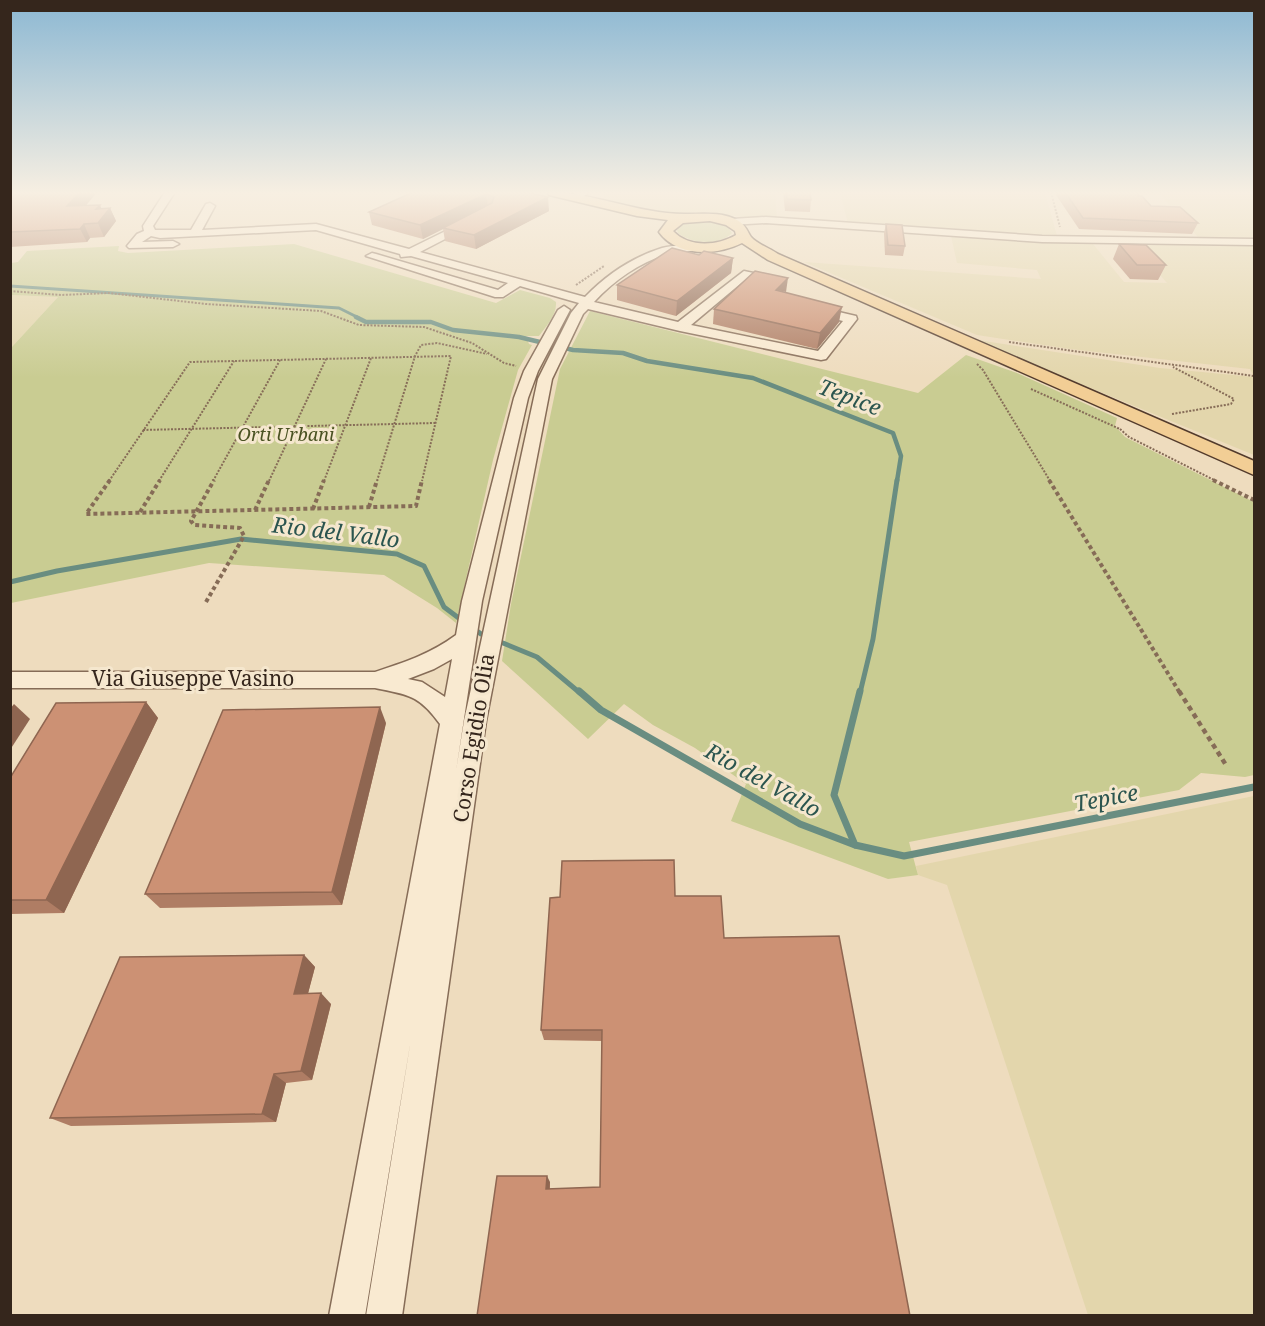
<svg xmlns="http://www.w3.org/2000/svg" width="1265" height="1326" viewBox="0 0 1265 1326" font-family="'Noto Serif',serif">
<style>
.farmland{fill:#e3d6ac}
.green{fill:#c9cc92}
.lines{fill:none;stroke-linecap:round;stroke-linejoin:round}
.stream-far3{stroke:#698d81;stroke-width:3}
.stream-far2{stroke:#698d81;stroke-width:4.5}
.stream-far1{stroke:#698d81;stroke-width:5}
.stream{stroke:#698d81;stroke-width:7}
.minor-casing{stroke:#866c57;stroke-width:3}
.major-casing{stroke:#533b2c;stroke-width:3}
.path-far2{stroke:#866c57;stroke-width:2;stroke-dasharray:2 1.5;stroke-linecap:butt}
.path-far1{stroke:#866c57;stroke-width:4;stroke-dasharray:4 3;stroke-linecap:butt}
.path{stroke:#866c57;stroke-width:4.5;stroke-dasharray:5 4;stroke-linecap:butt}
.minor{fill:#f9ead1;fill-rule:evenodd}
.major{fill:#f2ce95;fill-rule:evenodd}
.wall{fill:#af7d64}
.shaded-wall{fill:#8f6651}
.building{fill:#cc9174;stroke:#8f6651;stroke-width:1.5}
.labels{text-anchor:middle;stroke-width:6;stroke-linejoin:round;paint-order:stroke}
.far-park-label{font-size:18px;font-style:italic;fill:#4a5222;stroke:#f5e7ce}
.street-label{font-size:21px;fill:#35261c;stroke:#f5e7ce}
.water-label{font-size:22px;font-style:italic;fill:#2b554f;stroke:#f5e7ce}
</style>
<rect width="100%" height="100%" fill="#eedcbe"/>
<!-- farmland -->
<g class="farmland">
<polygon points="605,192 775,192 777,219 741,217 710,212 669,213 643,209 603,199"/>
<polygon points="840,192 1045,192 1057,236 1049,239 848,224"/>
<polygon points="1158,192 1254,192 1254,377 1250,369 1070,349 977,335 804,262 1041,279 1037,270 957,263 951,236 1093,244 1124,282 1167,283 1133,245 1204,244"/>
<polygon points="11,295 58,297 11,348"/>
<polygon points="971,339 1160,368 1254,377 1254,455"/>
<polygon points="1254,796 1254,1315 1088,1315 947,885 918,875 916,866"/>
</g>
<!-- green -->
<g class="green">
<path d="M705,221L727,226L732,233C720,246 691,244 678,233L677,230L683,224Z"/>
<path d="M294,244L496,303L520,290L550,298L556,302C557,315 546,326 539,336H526L529,344L532,345L518,370L493,460L456,623L437,608L384,575L209,563L11,603V348L58,297L11,295V263L18,262L27,251L119,246L118,251L128,253Z"/>
<polygon points="590,311 918,393 966,355 1017,373 1117,418 1115,426 1125,437 1254,502 1254,775 1245,777 1201,773 1179,790 909,842 918,875 888,879 731,821 746,784 695,748 653,725 624,704 588,739 502,661 511,604 560,369"/>
</g>
<g class="lines">
<!-- stream-far3 -->
<polyline class="stream-far3" points="10,286 339,308 359,318"/>
<!-- stream-far2 -->
<polyline class="stream-far2" points="356,317 366,322 431,322 453,330 519,337 573,350 623,353 647,361 753,378 893,433 901,456 897,481"/>
<!-- stream-far1 -->
<g class="stream-far1">
<polyline points="10,582 57,571 241,539 397,554 424,566 444,607 464,622"/>
<polyline points="473,628 481,634 537,657 580,693"/>
<polyline points="860,693 873,639 897,480"/>
</g>
<!-- stream -->
<g class="stream">
<polyline points="579,691 601,710 800,824 855,845"/>
<polyline points="860,691 834,795 855,845 904,856 1254,787"/>
</g>
<!-- minor casing -->
<g class="minor-casing">
<g id="minor">
<path d="M165,192H175L153,226L155,230H191L206,204L210,203L215,206L202,230L316,224L409,249L468,220L472,221V225L420,252L585,297C606,275 633,257 662,248C673,245 688,245 700,244L704,245V249C692,252 679,251 667,254C639,263 613,281 594,302L678,322L744,271L781,279L783,282L777,286L746,279L691,325L818,351L843,321L809,313L807,310L809,307L813,306L856,316L857,319L826,359L821,360L680,331L588,309L583,314L552,379L486,721L402,1316H366L411,1039L365,1316H329L440,724C419,695 409,695 375,688H10V672H375C405,662 430,654 456,635L462,601L514,398L524,371L558,310L564,306L570,310L538,371L528,398L482,601L456,771L464,721L538,379L571,313L579,303L520,286L503,297H495L366,256L372,253L376,254L498,290L508,283L411,256L401,257L400,254L316,230L160,238L151,236L142,242L173,241L179,244L173,247L129,248L127,246L137,234L144,231L143,226ZM452,659L445,697L422,682L408,679L434,669Z"/>
<polygon points="570,192 586,192 587,194 582,197"/>
<polygon points="766,217 1042,236 1254,239 1254,245 1042,242 766,223 731,225 726,222 731,219"/>
</g>
</g>
<!-- major casing -->
<g class="major-casing">
<path id="major" d="M547,192C594,192 640,215 688,214C704,214 722,212 737,220C746,225 747,231 751,237C757,244 771,249 778,254L1254,461V475L768,260L742,243C716,256 677,257 659,232L668,220L637,216L549,195ZM710,221L726,225L735,231L736,235C717,246 689,248 673,231L683,223Z"/>
</g>
<!-- path-far2 -->
<g class="path-far2">
<polyline points="1051,192 1060,227"/>
<polyline points="576,285 604,266"/>
<polyline points="10,291 61,295 109,293 206,304 321,311 359,325 424,327 472,343 504,363 516,366"/>
<polyline points="1009,342 1254,376"/>
<polyline points="977,364 983,370 1050,481"/>
<polyline points="1031,389 1120,429"/>
<polyline points="1172,414 1231,404 1234,399 1173,367"/>
<polyline points="1120,429 1129,437 1216,481"/>
<polyline points="143,430 435,423"/>
<polyline points="109,481 190,362 451,356 422,481"/>
<polyline points="159,481 234,361"/>
<polyline points="213,481 280,360"/>
<polyline points="269,481 326,359"/>
<polyline points="324,481 371,358"/>
<polyline points="377,481 415,356 421,345 437,343 487,354"/>
</g>
<!-- path-far1 -->
<g class="path-far1">
<polyline points="110,480 86,514 416,506 422,480"/>
<polyline points="1049,480 1180,693"/>
<polyline points="1213,480 1254,500"/>
<polyline points="369,507 377,480"/>
<polyline points="313,509 324,480"/>
<polyline points="255,510 269,480"/>
<polyline points="140,512 160,480"/>
<polyline points="206,602 244,536 240,528 194,525 191,521 214,480"/>
</g>
<!-- path -->
<polyline class="path" points="1179,691 1226,765"/>
<!-- minor -->
<use href="#minor" class="minor"/>
<!-- major -->
<use href="#major" class="major"/>
</g>
<!-- wall -->
<g class="wall">
<polygon points="10,192 97,192 86,205 101,208 110,208 116,221 104,237 90,238 87,242 10,247"/>
<polygon points="405,192 526,192 549,211 476,249 445,241 443,229 423,239 372,225 369,212 410,194"/>
<polygon points="783,192 810,192 811,200 810,212 785,211"/>
<polygon points="1054,192 1137,192 1139,196 1151,206 1198,223 1192,234 1079,229"/>
<polygon points="886,224 905,246 903,256 885,255 884,233"/>
<polygon points="1119,244 1166,265 1158,280 1130,279 1113,259"/>
<polygon points="699,255 733,258 731,273 676,316 617,300 617,285"/>
<polygon points="786,293 839,322 817,349 713,324 714,309"/>
<polygon points="146,702 158,718 64,913 10,914 10,778"/>
<polygon points="386,723 342,905 160,908 145,894"/>
<polygon points="675,896 724,938 839,936 477,1316 550,1182 550,1189 600,1187 602,1041 544,1040 541,1030"/>
<polygon points="304,955 315,967 308,993 331,1004 312,1080 286,1083 276,1122 71,1126 50,1118"/>
</g>
<!-- shaded-wall -->
<g class="shaded-wall">
<polygon points="80,192 97,192 74,220 67,206"/>
<polygon points="486,194 488,207 443,228 443,229 423,239 420,225"/>
<polygon points="548,197 549,211 476,249 474,235"/>
<polygon points="100,205 104,215 110,208 116,221 104,237 98,223 96,209"/>
<polygon points="84,224 90,238 87,242 80,229"/>
<polygon points="733,258 731,273 676,316 677,301"/>
<polygon points="788,278 786,292 776,290"/>
<polygon points="842,307 839,322 817,349 820,333"/>
<polygon points="146,702 158,718 64,913 46,900"/>
<polygon points="14,704 30,719 10,750 10,709"/>
<polygon points="380,707 386,723 342,905 332,892"/>
<polygon points="304,955 315,967 305,1005 294,994"/>
<polygon points="321,993 331,1004 312,1080 301,1071"/>
<polygon points="274,1074 286,1083 276,1122 262,1114"/>
<polygon points="547,1176 550,1182 549,1194 546,1189"/>
</g>
<!-- building -->
<g class="building">
<polygon points="10,192 80,192 67,206 100,205 96,209 110,208 98,223 84,224 80,229 10,232"/>
<polygon points="413,192 526,192 548,197 474,235 443,228 492,203 494,197 486,194 420,225 369,212"/>
<polygon points="786,192 810,192 811,200 787,199"/>
<polygon points="1065,192 1137,192 1139,196 1142,196 1151,206 1180,207 1198,223 1083,218"/>
<polygon points="886,224 902,225 905,246 888,245"/>
<polygon points="1119,244 1146,245 1166,265 1137,265"/>
<polygon points="672,248 699,255 704,251 733,258 677,301 617,285"/>
<polygon points="755,271 788,278 776,290 842,307 820,333 714,309"/>
<polygon points="146,702 46,900 10,900 10,778 56,703"/>
<polygon points="380,707 332,892 145,894 223,710"/>
<polygon points="674,860 675,896 721,896 724,938 839,936 910,1316 477,1316 497,1176 547,1176 546,1189 600,1187 602,1030 541,1030 550,898 560,897 562,861"/>
<polygon points="304,955 294,994 321,993 301,1071 274,1074 262,1114 50,1118 120,957"/>
</g>
<!-- sky -->
<linearGradient id="sky" x2="0" y2="1"><stop stop-color="#8cb8d3"/><stop offset="0.51" stop-color="#f7efe2"/><stop offset="1" stop-color="#f7efe2" stop-opacity="0"/></linearGradient>
<rect width="1265" height="378" fill="url(#sky)"/>
<g class="labels">
<!-- far-park labels -->
<g class="far-park-label">
<text x="286" y="441">Orti Urbani</text>
</g>
<!-- street labels -->
<g class="street-label">
<text x="193" y="686">Via Giuseppe Vasino</text>
<text transform="translate(474 738) rotate(-81)" y="7">Corso Egidio Olia</text>
</g>
<!-- water labels -->
<g class="water-label">
<text transform="translate(850 397) rotate(21)" y="8">Tepice</text>
<text transform="translate(336 532) rotate(7)" y="8">Rio del Vallo</text>
<text transform="translate(763 780) rotate(29)" y="8">Rio del Vallo</text>
<text transform="translate(1106 798) rotate(-11)" y="8">Tepice</text>
</g>
</g>
<!-- border -->
<rect width="1265" height="1326" fill="none" stroke="#35261c" stroke-width="24"/>
</svg>
